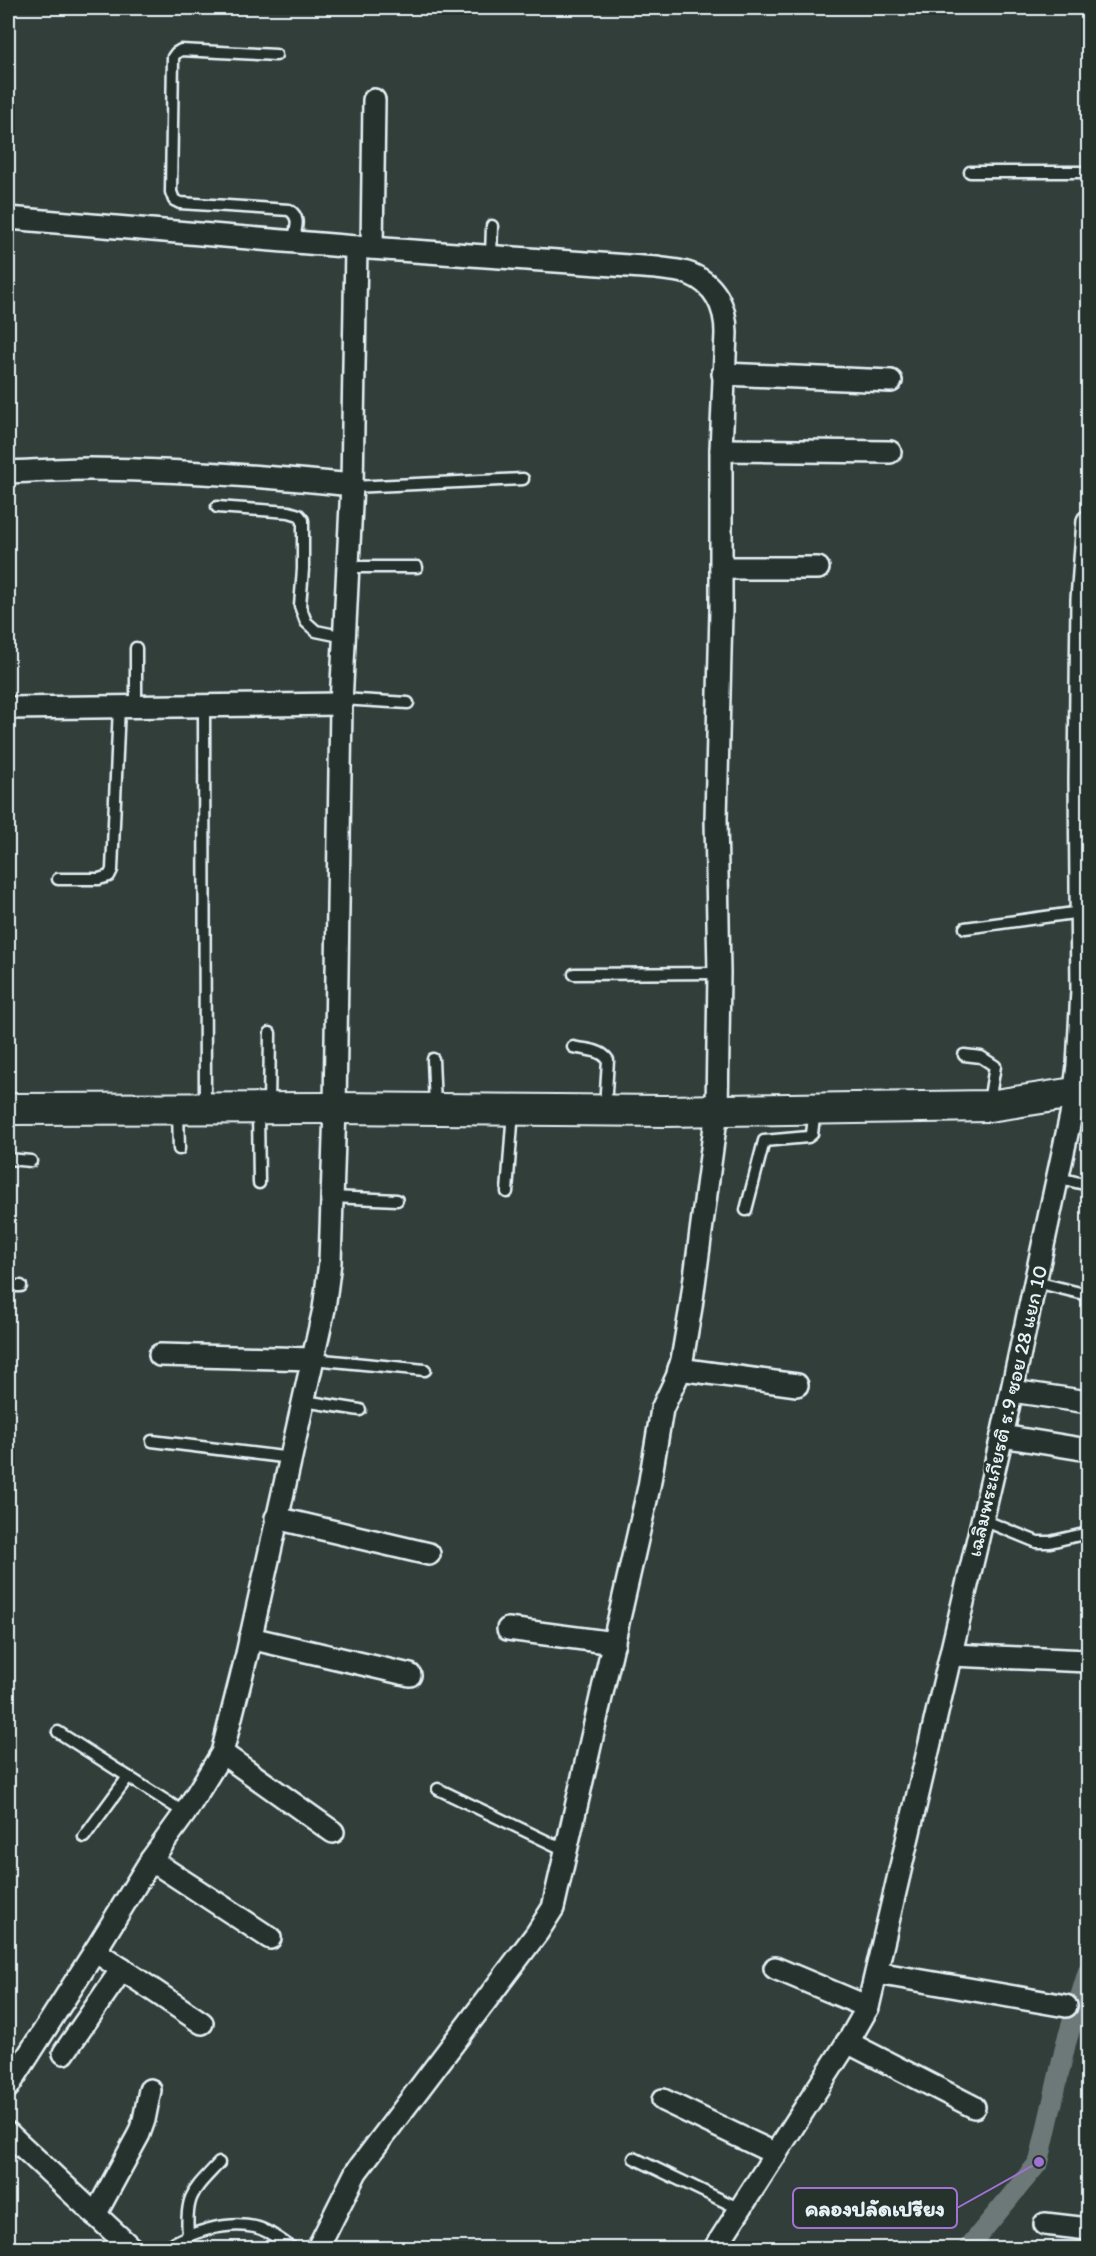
<svg xmlns="http://www.w3.org/2000/svg" width="1096" height="2256" viewBox="0 0 1096 2256" font-family="Itim,'Playpen Sans Thai',sans-serif">
<style>
.lines{fill:none;stroke-linecap:round;stroke-linejoin:round}
.canal{stroke:#6d7978;stroke-width:20}
.lane-casing{stroke:#e8f1f8;stroke-width:15}
.street-casing{stroke:#e8f1f8;stroke-width:26}
.secondary-casing{stroke:#e8f1f8;stroke-width:34}
.lane{stroke:#26332d;stroke-width:10}
.street{stroke:#26332d;stroke-width:21}
.secondary{stroke:#26332d;stroke-width:30}
.labels{text-anchor:middle;stroke-width:5;stroke-linejoin:round;paint-order:stroke}
.street-label{font-size:21px;fill:#e8f1f8;stroke:#26332d}
.leader{fill:none;stroke:#a171d3;stroke-width:2}
.callout-dot{fill:#a171d3;stroke:#26332d;stroke-width:2}
.callout{fill:#26332d;stroke:#a171d3;stroke-width:2}
.callout-label{font-size:22px;text-anchor:middle;font-weight:bold;fill:#e8f1f8}
</style>
<rect width="100%" height="100%" fill="#323e39"/>
<filter id="ink" filterUnits="userSpaceOnUse"><feTurbulence type="fractalNoise" baseFrequency=".0167" numOctaves="2"/><feDisplacementMap in="SourceGraphic" scale="12" xChannelSelector="R" yChannelSelector="G"/><feConvolveMatrix kernelMatrix="1 2 1 2 8 2 1 2 1" color-interpolation-filters="sRGB"/></filter>
<g filter="url(#ink)">
<g class="lines">
<!-- canal -->
<polyline class="canal" points="968,2248 1039,2162 1066,2043 1088,1971"/>
<!-- lane casing -->
<g class="lane-casing">
<g id="lane">
<path d="M276,55L181,50L176,53L173,57L171,192L174,200L180,203L289,210C302,218 295,230 293,242"/>
<polyline points="970,172 1088,172"/>
<polyline points="491,256 492,226"/>
<polyline points="352,487 523,479"/>
<polyline points="217,507 289,512 299,515 303,520 303,569 300,606 306,622 316,631 345,637"/>
<polyline points="348,567 417,567"/>
<polyline points="136,648 136,706"/>
<polyline points="341,699 408,703"/>
<polyline points="204,705 205,1108"/>
<polyline points="58,879 99,879 109,876 112,870 119,706"/>
<polyline points="965,928 1081,912"/>
<polyline points="574,974 719,973"/>
<path d="M573,1047C585,1050 601,1049 608,1060L605,1108"/>
<polyline points="964,1055 981,1057 995,1066 989,1102"/>
<polyline points="433,1059 435,1106"/>
<polyline points="269,1108 270,1033"/>
<polyline points="178,1111 179,1149"/>
<polyline points="258,1111 259,1183"/>
<polyline points="8,1159 31,1161"/>
<polyline points="1059,1178 1088,1185"/>
<polyline points="507,1192 513,1110"/>
<polyline points="332,1197 397,1200"/>
<polyline points="746,1210 764,1141 808,1137 812,1134 815,1109"/>
<polyline points="1036,1282 1088,1295"/>
<polyline points="8,1286 21,1286"/>
<polyline points="313,1359 425,1370"/>
<polyline points="304,1401 360,1410"/>
<polyline points="152,1441 291,1458"/>
<polyline points="983,1520 1037,1542 1050,1542 1088,1533"/>
<polyline points="58,1732 185,1813"/>
<polyline points="438,1789 567,1851"/>
<polyline points="84,1837 128,1777"/>
<polyline points="634,2158 740,2209"/>
<path d="M188,2235C185,2195 193,2191 219,2163"/>
<path d="M165,2248C190,2232 226,2221 255,2227C269,2230 281,2241 292,2248"/>
</g>
</g>
<!-- street casing -->
<g class="street-casing">
<g id="street">
<polyline points="8,218 356,247 352,485 341,704 335,1108 330,1262 324,1309 247,1654 222,1753 185,1813 151,1860 95,1951 8,2087"/>
<polyline points="372,248 374,100"/>
<polyline points="723,374 891,381"/>
<polyline points="721,450 890,452"/>
<path d="M8,472C35,471 63,469 90,469C178,470 265,476 352,485"/>
<polyline points="721,568 818,568"/>
<polyline points="8,708 341,704"/>
<polyline points="160,1355 313,1359"/>
<polyline points="679,1369 797,1385"/>
<polyline points="1012,1391 1088,1402"/>
<polyline points="1002,1436 1088,1450"/>
<polyline points="276,1518 429,1554"/>
<polyline points="508,1629 614,1643"/>
<polyline points="250,1638 410,1675"/>
<polyline points="951,1655 1088,1661"/>
<polyline points="222,1753 333,1832"/>
<polyline points="151,1860 270,1938"/>
<polyline points="95,1951 202,2023"/>
<polyline points="775,1968 868,2007"/>
<polyline points="877,1973 1066,2006"/>
<polyline points="847,2042 974,2107"/>
<polyline points="64,2053 122,1969"/>
<polyline points="663,2100 776,2154"/>
<polyline points="8,2133 131,2248"/>
<polyline points="95,2215 139,2134 144,2120 150,2090"/>
<polyline points="1045,2224 1088,2229"/>
<path d="M318,2248L356,2172L537,1933L553,1908L649,1487L662,1409L677,1377L682,1360L691,1307L717,1111L719,973L716,819L721,611V450L726,333C726,307 715,284 690,274C680,270 667,270 657,268L356,247"/>
<polyline points="715,2248 852,2035 868,2007 1002,1436 1073,1106 1078,1065 1082,990 1080,780 1082,599 1088,521"/>
</g>
</g>
<!-- secondary casing -->
<g class="secondary-casing">
<polyline id="secondary" points="8,1109 335,1108 665,1111 989,1106 1074,1093"/>
</g>
<!-- lane -->
<use href="#lane" class="lane"/>
<!-- street -->
<use href="#street" class="street"/>
<!-- secondary -->
<use href="#secondary" class="secondary"/>
</g>
</g>
<g class="labels">
<!-- street labels -->
<g class="street-label">
<text transform="translate(1007 1411) rotate(-77)" y="7">เฉลิมพระเกียรติ ร.9 ซอย 28 แยก 10</text>
</g>
</g>
<!-- callouts -->
<path class="leader" d="M1039 2162L957 2208"/>
<circle class="callout-dot" cx="1039" cy="2162" r="6"/>
<rect class="callout" x="793" y="2188" width="164" height="40" rx="6"/>
<g class="callout-label">
<text x="875" y="2216">คลองปลัดเปรียง</text>
</g>
<!-- margin -->
<rect width="1096" height="2256" fill="none" stroke="#26332d" stroke-width="30"/>
<rect x="15" y="15" width="1066" height="2226" fill="none" stroke="#e8f1f8" stroke-width="2" filter="url(#ink)"/>
</svg>
